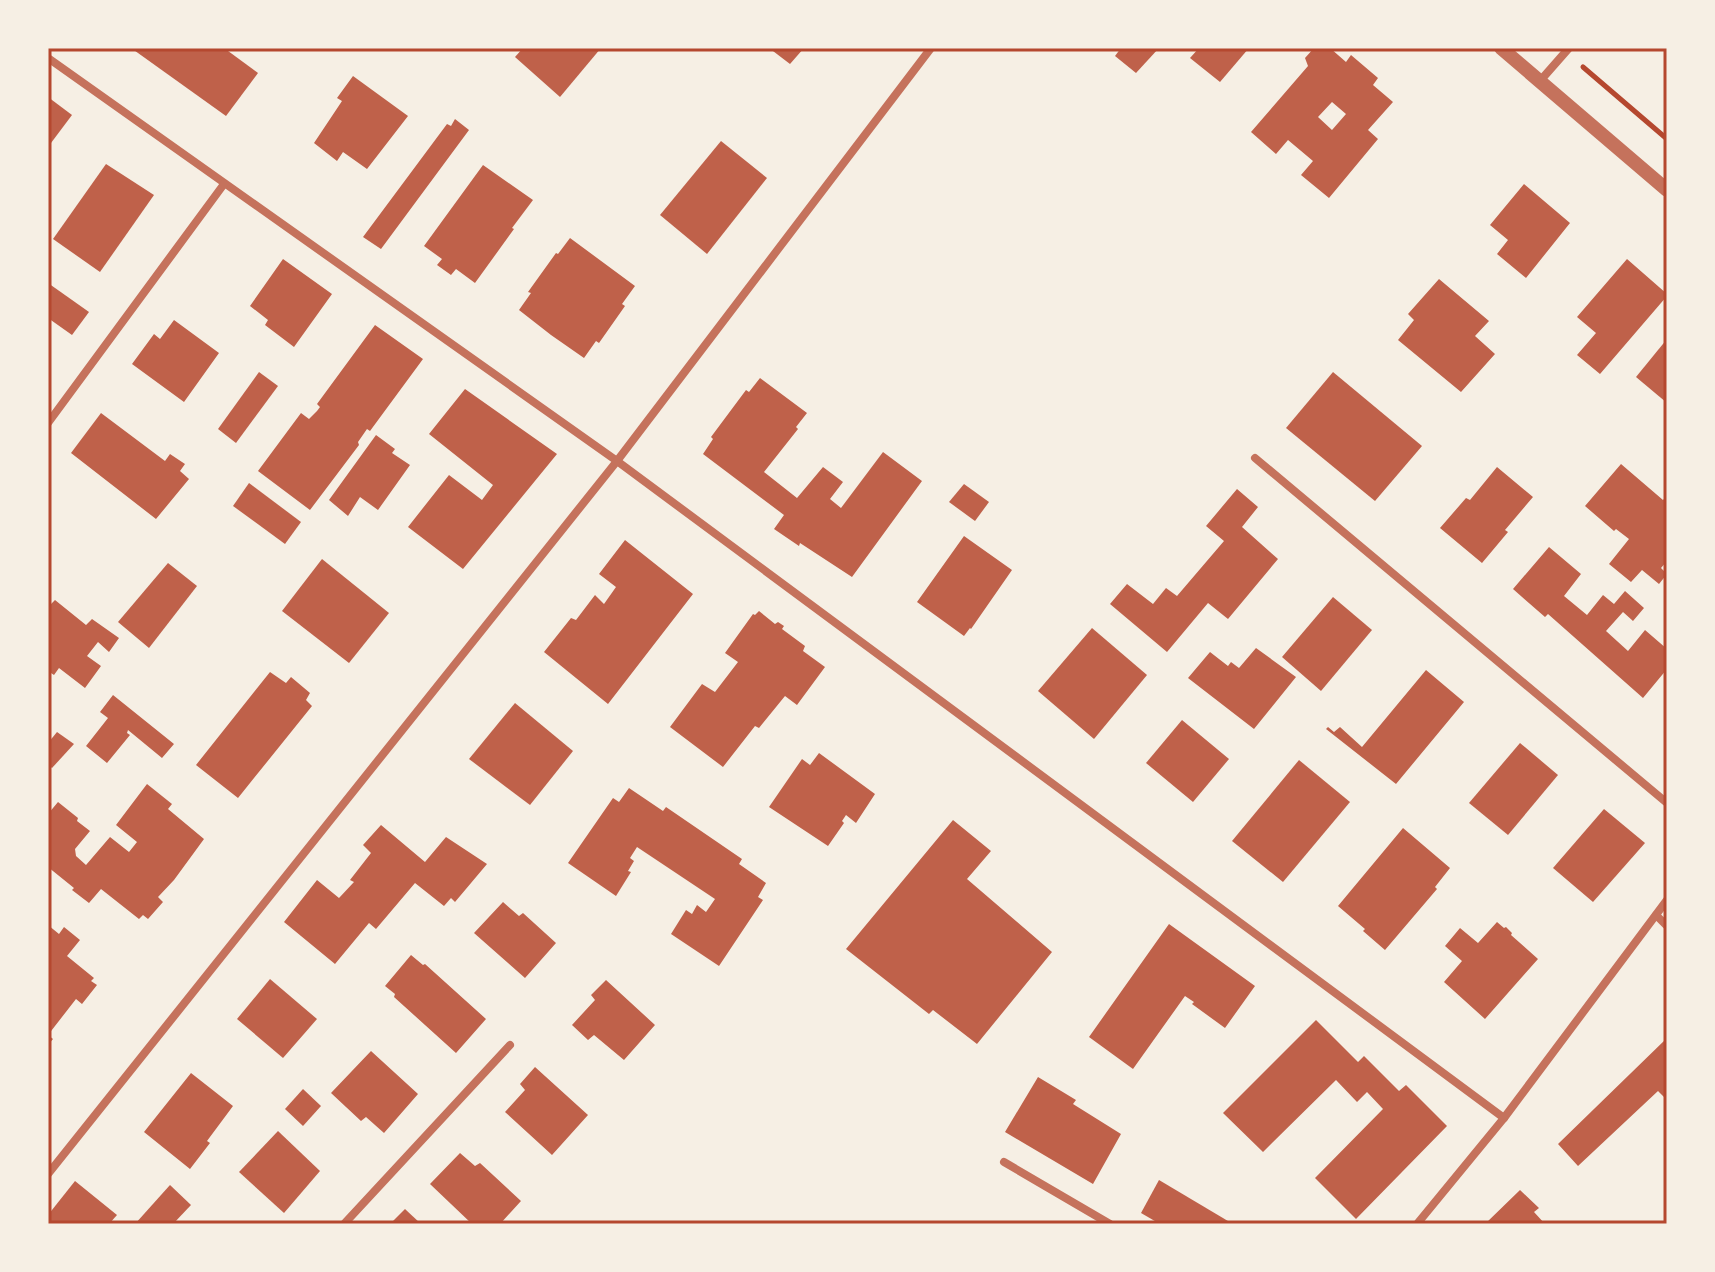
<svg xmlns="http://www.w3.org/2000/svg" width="1715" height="1272" viewBox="0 0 1715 1272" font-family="Arial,sans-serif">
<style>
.building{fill:#bf614a;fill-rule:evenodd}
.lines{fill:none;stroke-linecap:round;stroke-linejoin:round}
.path{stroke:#b5482f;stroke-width:5}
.minor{stroke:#c5725c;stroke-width:8}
.tertiary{stroke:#c5725c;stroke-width:14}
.neatline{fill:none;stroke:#b5482f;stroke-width:3}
</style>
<rect width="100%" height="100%" fill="#f6efe4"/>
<!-- building -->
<g class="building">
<polygon points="131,48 224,48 258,73 226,116"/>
<polygon points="523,48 601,48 560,97 515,57"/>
<polygon points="769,48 804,48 790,64"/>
<polygon points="1121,48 1159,48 1136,73 1115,56"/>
<polygon points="1199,48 1249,48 1220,82 1190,58"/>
<path d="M1314,48H1330L1346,62L1351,55L1378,78L1373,85L1393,102L1368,130L1378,139L1329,198L1301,175L1313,161L1288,140L1276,154L1251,132L1308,66L1305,58ZM1332,102L1346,114L1332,130L1318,117Z"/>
<polygon points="353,76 408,116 367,169 343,152 337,161 314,143 342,101 337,98"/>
<polygon points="48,97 72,115 48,147"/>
<polygon points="455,119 469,130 381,249 363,237 447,124 451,126"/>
<polygon points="721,141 767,178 707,254 660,215"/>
<polygon points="106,164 154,195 100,272 53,239"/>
<polygon points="483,165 533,200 512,228 514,229 475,283 456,269 451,275 437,265 442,259 424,246"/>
<polygon points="1524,184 1570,223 1526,278 1497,254 1508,240 1490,225"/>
<polygon points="570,238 635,286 622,304 625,306 599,343 596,341 584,358 551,335 519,310 531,293 528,292 556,253 558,254"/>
<polygon points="283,259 332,294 294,347 265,325 268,320 250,306"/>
<polygon points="1627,259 1667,294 1667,296 1600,374 1577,355 1596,333 1577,317"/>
<polygon points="1439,279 1489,321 1475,336 1495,354 1461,392 1398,340 1414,320 1408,314"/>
<polygon points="48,283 89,312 72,335 48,318"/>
<polygon points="174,320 219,353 184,402 132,364 154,334 160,339"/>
<polygon points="375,325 423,359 370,431 367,429 358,442 359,445 310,510 258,471 301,413 309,419 317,411 320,407 317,404"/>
<polygon points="1667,339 1667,403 1636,377"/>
<polygon points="259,372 278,386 236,443 218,429"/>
<polygon points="1333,372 1422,446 1375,501 1286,428"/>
<polygon points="760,378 807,413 796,427 798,429 764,472 797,498 823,467 843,482 830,499 841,508 883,452 922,481 852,577 800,543 799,546 774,529 784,515 703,454 713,439 711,437 746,390 749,392"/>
<polygon points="465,389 557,454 463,569 408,527 449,475 482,500 493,485 429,434"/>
<polygon points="101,413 165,461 170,454 185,464 180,471 189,479 156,519 71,453"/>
<polygon points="376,435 395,449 392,453 410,465 378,510 360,497 348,516 329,500"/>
<polygon points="1621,464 1663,500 1667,496 1667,561 1661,568 1667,574 1659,584 1642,570 1631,582 1609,564 1629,539 1616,529 1614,531 1585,506"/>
<polygon points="1497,467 1533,497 1505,530 1508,532 1482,563 1440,528 1466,498 1470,500"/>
<polygon points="249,483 301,522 285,544 233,506"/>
<polygon points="964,484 989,502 975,521 949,502"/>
<polygon points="1237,489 1258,507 1242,527 1278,559 1228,619 1208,603 1167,652 1110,604 1127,584 1153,604 1166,588 1177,596 1224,541 1206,526"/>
<polygon points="964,536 1012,570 971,629 970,628 964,636 917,602"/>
<polygon points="625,540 693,594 608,704 544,652 571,618 576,620 595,595 604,604 616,587 599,574"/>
<polygon points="1549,547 1581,574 1564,596 1587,615 1603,595 1614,604 1625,591 1644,608 1633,621 1623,612 1606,631 1628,651 1645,630 1667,649 1667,669 1643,698 1548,614 1545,617 1513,589"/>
<polygon points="322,559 389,613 349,663 282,611"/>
<polygon points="168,563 197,586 149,648 118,622"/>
<polygon points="1333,597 1372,630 1321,691 1282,657"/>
<polygon points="55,600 86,625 92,619 119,638 109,652 98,642 87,656 101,666 85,688 59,668 54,675 48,671 48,605 49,606"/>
<polygon points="759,611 775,624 778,622 784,626 782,629 805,646 803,651 825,667 797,705 785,696 759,728 755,726 723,767 670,727 702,684 715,692 738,662 725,653 753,614 755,615"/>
<polygon points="1092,628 1147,675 1094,739 1038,691"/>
<polygon points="1256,648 1296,677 1254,729 1188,678 1210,652 1228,666 1231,662 1239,668"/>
<polygon points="1426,670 1464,702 1396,784 1326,729 1328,727 1334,732 1340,727 1362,747"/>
<polygon points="270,672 286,683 291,677 310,693 306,700 312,706 238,798 196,765"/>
<polygon points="113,695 174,744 162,758 128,730 127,733 130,735 107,763 86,746 108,718 100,712"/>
<polygon points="515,703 573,751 530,805 469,759"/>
<polygon points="1182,720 1229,759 1193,802 1146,763"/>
<polygon points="57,732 74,744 52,768 48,765 48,743"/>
<polygon points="1520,743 1558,775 1508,835 1469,803"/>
<polygon points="819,753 875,794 856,823 846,815 842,821 844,823 828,846 769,807 802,759 810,765"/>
<polygon points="1299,760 1350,802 1283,882 1232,841"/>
<polygon points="147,784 172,804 168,809 204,839 174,880 158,897 163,902 148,919 143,915 139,919 101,889 89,903 72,890 74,888 48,867 48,814 58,802 78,818 77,821 90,831 75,849 76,856 86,865 110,837 129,852 137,842 116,825"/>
<polygon points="629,788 663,811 666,807 742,859 739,864 766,883 758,897 763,900 719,966 671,934 686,910 692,914 697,905 706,912 715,899 637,847 630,858 634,861 628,871 631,872 616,896 568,863 613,798 619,802"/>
<polygon points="1604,809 1645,843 1593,902 1553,868"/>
<polygon points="953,820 991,851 967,879 1052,952 977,1044 933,1010 929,1014 846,949"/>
<polygon points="381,825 425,862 446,837 487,864 455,902 451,898 444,906 415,883 376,929 369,923 335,964 284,922 317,880 339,898 354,882 350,880 371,853 363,845"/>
<polygon points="1403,828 1450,868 1435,887 1437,889 1385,950 1363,931 1365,929 1338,906"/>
<polygon points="503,902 519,916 523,913 556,943 525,978 474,933"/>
<polygon points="1497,922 1504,928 1506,927 1512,933 1511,935 1538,959 1485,1019 1444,982 1462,961 1445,946 1460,928 1478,943"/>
<polygon points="1169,924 1255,986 1225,1028 1192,1004 1194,1002 1185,996 1133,1069 1089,1037"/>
<polygon points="48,925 59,934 64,927 80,940 67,956 94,978 91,981 97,985 82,1004 76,999 48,1035 53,1039 48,1045"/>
<polygon points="411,955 423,965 425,964 486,1019 456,1053 394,997 395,994 385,986"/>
<polygon points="270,979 317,1019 283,1058 237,1019"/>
<polygon points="606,980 655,1025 624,1060 594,1035 588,1040 572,1025 595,1000 591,995"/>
<polygon points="1316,1020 1358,1062 1364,1056 1399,1091 1406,1085 1447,1126 1356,1219 1315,1178 1383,1109 1367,1092 1357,1102 1336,1080 1263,1152 1223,1113"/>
<polygon points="1667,1038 1667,1100 1658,1091 1578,1166 1558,1144"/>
<polygon points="371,1051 418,1094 384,1133 366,1117 361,1121 331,1093"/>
<polygon points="535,1067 588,1115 552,1155 505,1112 525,1090 520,1084"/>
<polygon points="191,1073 233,1106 207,1141 210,1143 190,1169 144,1132"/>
<polygon points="1038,1077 1076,1100 1073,1104 1121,1134 1093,1184 1005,1132"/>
<polygon points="303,1089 321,1106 303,1126 285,1109"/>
<polygon points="278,1131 320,1171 284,1213 239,1172"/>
<polygon points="460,1153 475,1166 480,1163 521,1201 500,1224 472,1224 430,1184"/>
<polygon points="1159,1180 1233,1224 1160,1224 1141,1213"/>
<polygon points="75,1181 117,1215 109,1224 48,1224 48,1215"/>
<polygon points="170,1185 191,1205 173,1224 135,1224"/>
<polygon points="1520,1190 1539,1208 1534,1212 1545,1224 1485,1224"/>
<polygon points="405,1209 421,1224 390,1224"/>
</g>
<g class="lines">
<!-- path -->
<polyline class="path" points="1583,67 1667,139"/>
<!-- minor -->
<g class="minor">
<polyline points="48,58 617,461 1504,1118"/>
<polyline points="1540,81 1569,48"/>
<polyline points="48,423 224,184"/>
<polyline points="1255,458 1667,803"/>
<polyline points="1656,915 1667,926"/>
<polyline points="1004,1162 1110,1224"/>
<polyline points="48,1174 617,461 931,48"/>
<polyline points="344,1224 510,1045"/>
<polyline points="1417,1224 1504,1118 1667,900"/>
</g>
<!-- tertiary -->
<polyline class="tertiary" points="1501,48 1667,190"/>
</g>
<!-- border -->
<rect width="1715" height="1272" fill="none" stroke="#f6efe4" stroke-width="100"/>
<rect x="50" y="50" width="1615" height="1172" class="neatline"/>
</svg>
